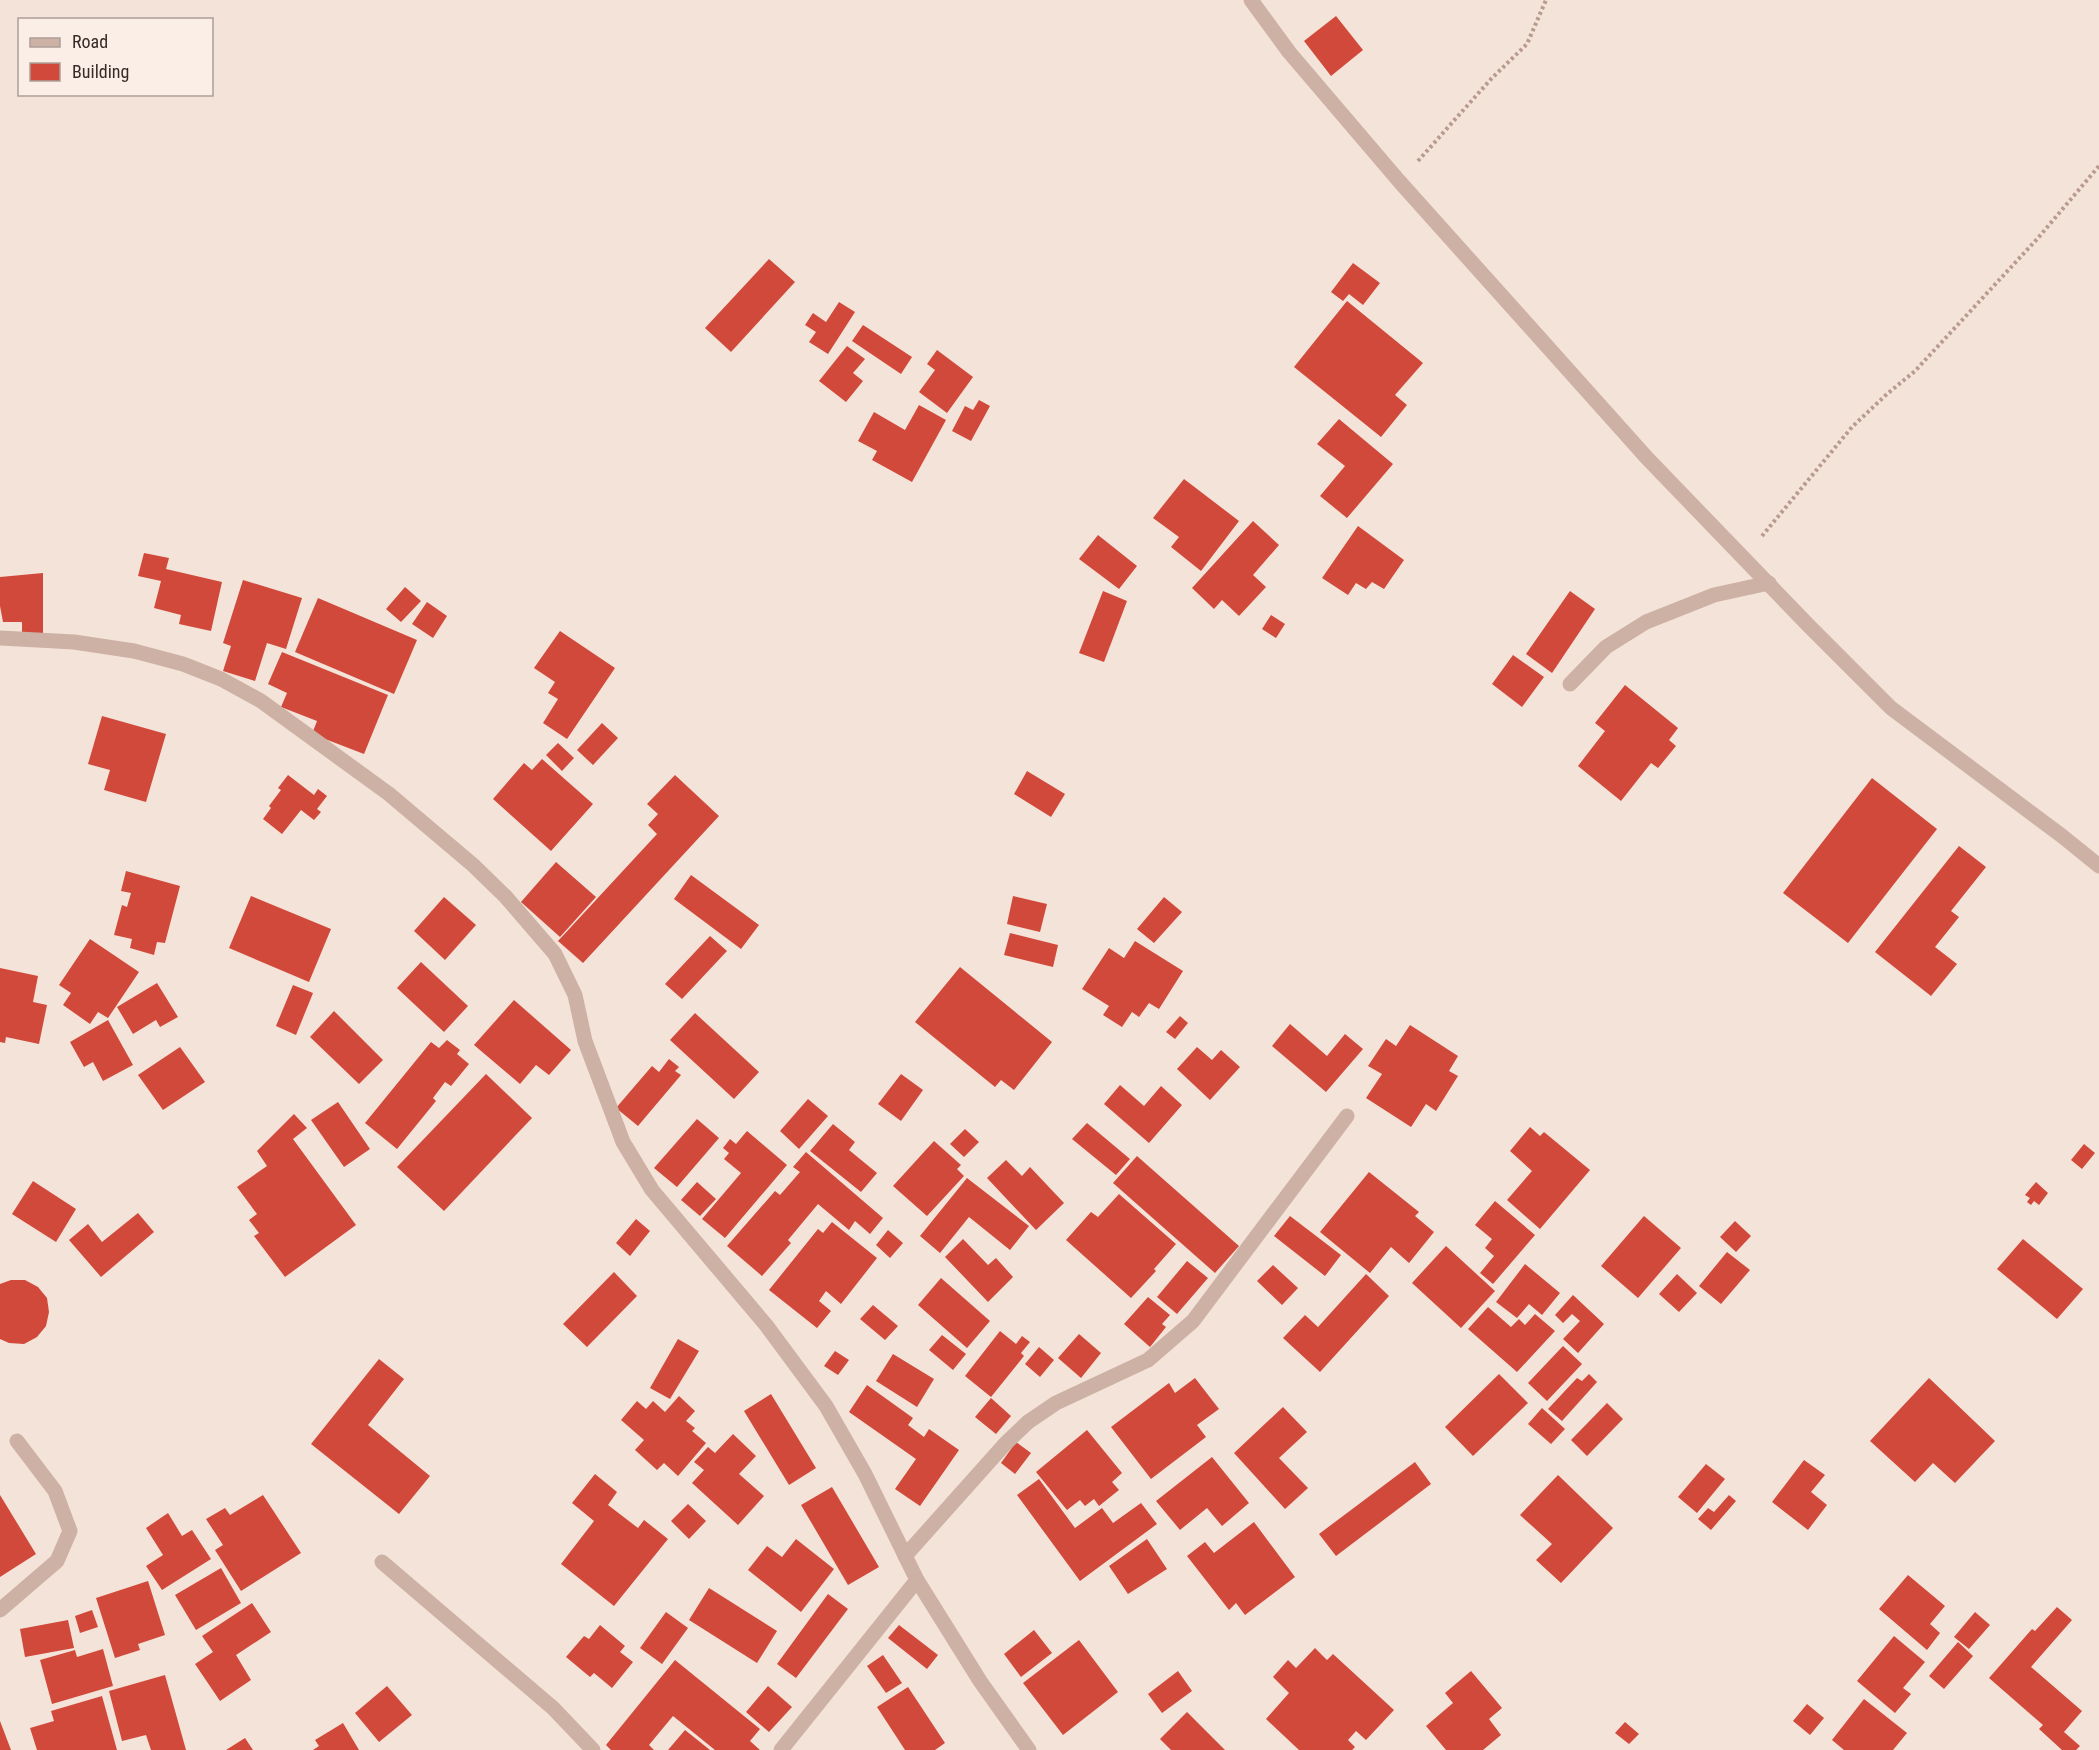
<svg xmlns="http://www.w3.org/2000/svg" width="2099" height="1750" viewBox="0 0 2099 1750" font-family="'Roboto Condensed',sans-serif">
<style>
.building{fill:#d1493a}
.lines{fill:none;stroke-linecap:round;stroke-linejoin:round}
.path{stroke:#b99a8e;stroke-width:4;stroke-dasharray:3 3;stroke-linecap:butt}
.minor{stroke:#cdb1a4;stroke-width:15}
</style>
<rect width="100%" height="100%" fill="#f4e3d9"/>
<!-- building -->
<g class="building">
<polygon points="1336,16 1363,50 1331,76 1304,41"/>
<polygon points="769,259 795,282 731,352 705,328"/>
<polygon points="1353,263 1380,283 1363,305 1349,294 1343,301 1331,292"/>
<polygon points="1347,301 1423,363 1395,395 1407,405 1381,437 1294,367"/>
<polygon points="839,302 855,312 828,354 809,342 816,332 805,325 813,313 826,322"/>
<polygon points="863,325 912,357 901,374 852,341"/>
<polygon points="847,346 865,359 853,373 863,381 846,402 819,381"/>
<polygon points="937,350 973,377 947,413 919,392 935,370 927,364"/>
<polygon points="979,400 990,406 971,441 952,431 965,406 973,410"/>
<polygon points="919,405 946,420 912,482 872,460 877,451 858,441 874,412 905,430"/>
<polygon points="1339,419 1393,464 1347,518 1320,496 1345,466 1317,444"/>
<polygon points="1184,479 1239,521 1201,571 1171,547 1179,537 1153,518"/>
<polygon points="1253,521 1279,545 1253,575 1266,587 1239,616 1222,600 1214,609 1192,588"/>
<polygon points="1358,526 1404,560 1384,589 1372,582 1366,589 1356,583 1348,595 1322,578"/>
<polygon points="1098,535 1137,566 1119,589 1079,559"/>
<polygon points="144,553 169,558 166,569 222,582 211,631 179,624 181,615 154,608 161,581 138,576"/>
<polygon points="43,573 43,633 22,633 22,622 3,622 0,606 0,577"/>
<polygon points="243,580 302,598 286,649 267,643 255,681 223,671 231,646 223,643"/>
<polygon points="405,587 421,601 401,622 386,609"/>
<polygon points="1103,591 1127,601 1104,662 1079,653"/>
<polygon points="1570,591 1595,609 1552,673 1526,654"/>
<polygon points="318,598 417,640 394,694 295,652"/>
<polygon points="427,602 447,616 433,638 412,624"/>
<polygon points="1271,615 1285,624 1276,638 1262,629"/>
<polygon points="560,631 615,668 567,739 543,723 558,699 548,693 555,682 534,668"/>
<polygon points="282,652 388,695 364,754 312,734 317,721 281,707 287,693 268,684"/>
<polygon points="1513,655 1544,677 1522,707 1492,684"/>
<polygon points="1625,685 1678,728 1669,740 1676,746 1658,768 1651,763 1621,801 1578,766 1605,731 1595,723"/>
<polygon points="102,716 166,734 146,802 104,790 110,770 88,764"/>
<polygon points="602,723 618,738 593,765 577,750"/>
<polygon points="558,743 574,758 562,771 546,755"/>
<polygon points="542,759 593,804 551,851 493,799 524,763 532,770"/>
<polygon points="1027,771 1065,794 1051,817 1014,794"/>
<polygon points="288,775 314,795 318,789 327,796 317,809 321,812 314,820 301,810 282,834 263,819 271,808 269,806 281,790 278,788"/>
<polygon points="675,775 719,816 583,963 558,941 657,834 648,825 658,814 647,804"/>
<polygon points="1872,778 1937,829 1848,943 1783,893"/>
<polygon points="1959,846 1986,867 1951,911 1959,917 1935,947 1957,964 1931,996 1875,952"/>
<polygon points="556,862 596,897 560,937 521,902"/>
<polygon points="126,871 180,886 165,943 157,942 154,955 130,948 132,939 114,935 122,905 127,907 131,893 121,891"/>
<polygon points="691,875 759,925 741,949 674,899"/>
<polygon points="251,896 331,929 309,982 229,948"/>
<polygon points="1013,896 1047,904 1040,932 1007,924"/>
<polygon points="444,897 476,925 445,960 414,931"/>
<polygon points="1164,897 1182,912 1154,943 1137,929"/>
<polygon points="1010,933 1058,945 1053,967 1004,955"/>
<polygon points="710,936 727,951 682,999 665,984"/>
<polygon points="90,939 139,972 108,1018 98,1012 90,1024 63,1005 71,993 59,985"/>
<polygon points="1135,941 1183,971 1159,1009 1149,1003 1139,1017 1132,1012 1122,1027 1103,1015 1109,1006 1082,989 1109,948 1124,958"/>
<polygon points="421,962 468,1006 444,1032 397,988"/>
<polygon points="960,967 1052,1042 1014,1090 1001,1080 995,1087 915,1022"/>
<polygon points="0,968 38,976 33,1002 47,1005 39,1044 6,1037 5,1043 0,1042"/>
<polygon points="157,983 178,1017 160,1027 156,1020 133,1034 117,1007"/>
<polygon points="293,985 313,993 296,1035 276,1026"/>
<polygon points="514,1000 571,1050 549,1075 536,1065 520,1084 474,1045"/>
<polygon points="334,1011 383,1060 359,1084 310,1037"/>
<polygon points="695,1013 759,1072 734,1099 670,1040"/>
<polygon points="1180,1016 1188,1023 1175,1039 1166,1032"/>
<polygon points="108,1020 133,1065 103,1081 93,1062 84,1067 70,1042"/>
<polygon points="1290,1024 1327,1056 1345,1034 1363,1049 1326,1092 1272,1046"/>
<polygon points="1410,1025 1458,1056 1449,1071 1458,1076 1436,1111 1426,1104 1411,1127 1366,1098 1382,1074 1368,1066 1386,1039 1396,1046"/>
<polygon points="447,1040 460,1050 457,1054 469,1064 451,1086 445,1082 433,1098 436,1101 397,1149 365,1123 431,1042 439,1048"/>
<polygon points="180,1047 205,1082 163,1110 138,1075"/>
<polygon points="1197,1047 1212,1060 1221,1050 1240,1067 1210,1100 1177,1069"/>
<polygon points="669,1059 679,1067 675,1071 681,1075 638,1126 616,1108 652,1066 659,1072"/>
<polygon points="486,1074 532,1118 444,1211 397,1167"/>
<polygon points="901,1074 923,1090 901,1121 878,1104"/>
<polygon points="1120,1085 1144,1106 1161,1086 1182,1105 1149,1143 1104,1104"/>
<polygon points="808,1099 828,1116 799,1149 780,1131"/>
<polygon points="338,1102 370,1149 344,1167 311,1120"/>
<polygon points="294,1114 307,1128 293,1139 356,1225 285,1277 254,1236 259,1233 249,1220 257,1214 237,1187 267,1166 257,1151"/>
<polygon points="697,1119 719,1138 677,1187 654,1168"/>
<polygon points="1087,1123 1130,1159 1116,1175 1072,1139"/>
<polygon points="833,1124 855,1142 849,1150 877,1173 861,1192 810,1151"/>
<polygon points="1530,1127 1540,1136 1544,1132 1590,1170 1540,1229 1507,1200 1532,1171 1510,1151"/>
<polygon points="965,1129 979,1142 964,1157 950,1144"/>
<polygon points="747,1131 787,1165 725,1238 702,1219 741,1173 724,1159 729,1153 723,1148 730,1139 736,1144"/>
<polygon points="934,1141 961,1165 957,1169 964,1176 927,1216 893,1186"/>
<polygon points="2084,1144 2095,1153 2082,1169 2071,1160"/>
<polygon points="806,1152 883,1218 870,1234 855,1221 849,1230 818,1204 788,1240 791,1243 762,1276 727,1246 775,1191 780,1195 800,1172 793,1167"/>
<polygon points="1137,1156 1239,1246 1215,1273 1113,1183"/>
<polygon points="1006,1160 1022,1176 1030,1167 1064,1203 1036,1230 987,1178"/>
<polygon points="1369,1172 1419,1212 1415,1216 1434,1232 1409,1263 1391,1247 1370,1273 1320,1232"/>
<polygon points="967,1178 1029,1226 1010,1250 969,1217 940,1253 920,1236"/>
<polygon points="33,1181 76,1209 56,1242 12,1214"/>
<polygon points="697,1182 716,1199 700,1216 681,1200"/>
<polygon points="2036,1182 2048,1193 2039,1205 2034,1201 2031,1205 2027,1202 2030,1198 2025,1195"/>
<polygon points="1119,1194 1176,1244 1154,1269 1156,1271 1131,1298 1066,1240 1091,1212 1098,1217"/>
<polygon points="1495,1201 1535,1235 1493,1284 1480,1273 1494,1256 1485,1248 1492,1239 1475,1225"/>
<polygon points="138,1213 154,1232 101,1277 69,1240 88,1224 102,1242"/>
<polygon points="1290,1216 1341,1255 1325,1276 1274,1236"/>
<polygon points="1644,1216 1681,1248 1638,1298 1601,1266"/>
<polygon points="636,1219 650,1231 630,1256 616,1243"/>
<polygon points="1735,1221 1751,1236 1736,1252 1720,1237"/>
<polygon points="832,1222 877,1258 841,1304 826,1291 819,1301 831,1311 817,1328 769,1290 818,1229 823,1233"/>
<polygon points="888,1230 903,1243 890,1258 876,1245"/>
<polygon points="963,1239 988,1265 996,1258 1013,1277 988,1302 945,1257"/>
<polygon points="2023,1239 2083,1289 2057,1319 1997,1269"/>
<polygon points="1446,1246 1495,1291 1461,1328 1412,1283"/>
<polygon points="1727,1252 1750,1270 1721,1304 1699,1286"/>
<polygon points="1187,1261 1208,1278 1177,1314 1157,1297"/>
<polygon points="1525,1264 1560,1293 1542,1315 1529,1304 1517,1318 1496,1302"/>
<polygon points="1273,1265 1298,1288 1282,1305 1257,1281"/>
<polygon points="614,1272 637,1296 587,1347 563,1324"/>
<polygon points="1366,1274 1389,1296 1320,1372 1283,1338 1305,1315 1318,1327"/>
<polygon points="1677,1274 1697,1293 1679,1312 1659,1294"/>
<polygon points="941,1278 990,1321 967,1348 918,1305"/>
<polygon points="11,1280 25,1280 38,1287 47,1298 49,1312 46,1326 37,1337 24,1344 9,1343 0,1339 0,1284"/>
<polygon points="1573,1295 1604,1324 1578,1353 1563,1339 1580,1321 1572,1314 1563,1323 1555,1315"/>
<polygon points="1148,1297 1170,1315 1162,1324 1166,1327 1150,1347 1124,1324"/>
<polygon points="873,1305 898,1326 885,1340 860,1319"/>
<polygon points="1488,1307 1511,1327 1519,1319 1525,1325 1535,1314 1555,1331 1517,1372 1468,1329"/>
<polygon points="1000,1331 1016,1344 1022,1336 1030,1342 1021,1353 1024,1356 991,1397 965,1376"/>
<polygon points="1079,1334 1101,1353 1081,1378 1058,1358"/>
<polygon points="942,1335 966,1354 953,1370 929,1350"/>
<polygon points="678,1339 699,1351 670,1399 650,1388"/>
<polygon points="1563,1346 1582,1364 1547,1401 1528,1383"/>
<polygon points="1039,1347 1054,1360 1040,1377 1025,1364"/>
<polygon points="835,1351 849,1360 838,1375 824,1366"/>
<polygon points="893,1354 934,1379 917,1407 876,1381"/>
<polygon points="379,1359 404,1379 368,1425 430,1476 399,1514 311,1444"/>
<polygon points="1499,1374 1528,1403 1473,1456 1445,1427"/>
<polygon points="1589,1374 1597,1382 1562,1421 1548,1409 1577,1378 1582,1381"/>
<polygon points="1195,1378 1219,1409 1197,1425 1206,1437 1151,1479 1111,1427 1169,1383 1175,1393"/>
<polygon points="1929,1378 1995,1441 1955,1483 1933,1463 1915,1482 1870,1441"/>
<polygon points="867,1385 913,1418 908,1425 924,1437 929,1429 959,1450 920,1506 895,1489 916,1459 849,1412"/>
<polygon points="771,1394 816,1468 789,1485 744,1411"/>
<polygon points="679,1396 695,1411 686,1421 695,1428 692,1431 706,1443 678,1476 664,1463 657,1470 635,1450 644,1440 621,1420 637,1401 646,1409 653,1401 665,1412"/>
<polygon points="991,1398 1011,1416 996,1434 975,1417"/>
<polygon points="1607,1403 1623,1419 1587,1456 1571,1440"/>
<polygon points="1283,1407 1307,1432 1279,1458 1308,1488 1285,1509 1234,1453"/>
<polygon points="1542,1408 1565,1429 1551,1444 1528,1424"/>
<polygon points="1087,1430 1122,1473 1112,1482 1119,1490 1099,1506 1094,1499 1085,1506 1080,1500 1067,1510 1036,1472"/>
<polygon points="733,1434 756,1456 739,1474 764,1496 738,1525 692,1483 704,1470 694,1462 708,1447 715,1453"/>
<polygon points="1016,1442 1031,1453 1015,1474 1001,1463"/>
<polygon points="1212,1457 1249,1503 1222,1526 1207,1508 1180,1530 1156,1501"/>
<polygon points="1804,1460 1825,1475 1811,1492 1827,1505 1808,1530 1772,1502"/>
<polygon points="1415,1462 1431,1484 1336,1556 1319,1534"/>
<polygon points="1706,1464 1725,1479 1697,1513 1678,1497"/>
<polygon points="595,1474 617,1492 608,1505 638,1528 644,1520 668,1539 614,1606 561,1564 594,1521 572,1503"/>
<polygon points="1558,1475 1613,1528 1561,1583 1536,1560 1552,1544 1520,1515"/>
<polygon points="1039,1479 1075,1528 1102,1508 1113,1523 1141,1503 1157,1524 1080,1581 1017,1495"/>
<polygon points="832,1487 879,1567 848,1585 801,1505"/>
<polygon points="0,1495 36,1554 0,1577"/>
<polygon points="263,1495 301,1553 241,1591 215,1550 223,1545 206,1519 225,1508 230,1515"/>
<polygon points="1729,1495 1736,1501 1711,1530 1698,1519 1708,1508 1714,1512"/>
<polygon points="688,1504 706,1521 689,1539 671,1521"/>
<polygon points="168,1513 182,1536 192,1530 211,1559 162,1590 146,1566 163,1555 146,1528"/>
<polygon points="1254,1522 1295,1577 1245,1615 1236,1603 1229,1610 1187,1556 1205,1542 1214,1553"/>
<polygon points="796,1539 834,1569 801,1612 748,1570 767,1546 782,1557"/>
<polygon points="1147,1539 1167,1569 1128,1594 1109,1566"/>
<polygon points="221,1568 241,1603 196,1630 175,1595"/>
<polygon points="1908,1575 1945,1606 1930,1624 1940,1633 1927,1650 1879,1609"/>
<polygon points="148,1581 165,1635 138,1644 140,1650 115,1658 96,1598"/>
<polygon points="709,1588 777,1631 757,1663 689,1620"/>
<polygon points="828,1594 848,1609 796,1678 777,1664"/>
<polygon points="252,1603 271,1632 236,1655 251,1680 220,1701 195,1664 213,1652 202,1636"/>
<polygon points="2057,1607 2072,1620 2031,1667 2082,1711 2064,1732 2080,1746 2076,1750 2062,1750 2039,1729 2043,1725 1989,1678 2032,1629 2035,1631"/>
<polygon points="92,1610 98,1627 80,1633 75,1616"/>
<polygon points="666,1612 688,1628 662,1664 640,1648"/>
<polygon points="1975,1612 1990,1625 1969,1649 1954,1637"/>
<polygon points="68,1620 74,1648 25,1657 20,1629"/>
<polygon points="600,1625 625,1646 620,1652 633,1662 612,1688 594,1673 590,1677 566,1657 584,1636 589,1639"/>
<polygon points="899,1625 938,1655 927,1669 888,1638"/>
<polygon points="1034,1630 1052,1653 1021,1677 1004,1654"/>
<polygon points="1894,1636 1925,1662 1903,1688 1911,1694 1895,1713 1857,1681"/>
<polygon points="1079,1640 1118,1692 1063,1735 1023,1683"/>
<polygon points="1958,1642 1973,1656 1944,1689 1929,1676"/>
<polygon points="1315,1648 1327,1660 1333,1654 1394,1710 1366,1740 1356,1731 1348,1740 1355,1747 1352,1750 1299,1750 1266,1719 1289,1693 1273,1677 1288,1660 1296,1668"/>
<polygon points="103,1649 113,1686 52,1704 40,1660 75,1650 77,1657"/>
<polygon points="883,1655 902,1683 886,1693 867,1666"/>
<polygon points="675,1660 760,1729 750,1741 760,1750 715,1750 673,1716 649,1745 654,1750 611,1750 606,1745"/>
<polygon points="1178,1671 1192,1691 1162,1713 1148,1694"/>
<polygon points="1471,1671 1502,1708 1489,1719 1501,1735 1483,1750 1446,1750 1426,1726 1453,1703 1445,1693"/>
<polygon points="165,1675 186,1750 151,1750 146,1735 122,1741 109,1691"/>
<polygon points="387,1686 412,1715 379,1742 355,1713"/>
<polygon points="768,1686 792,1707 769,1732 746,1712"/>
<polygon points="908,1687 945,1743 935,1750 905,1750 877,1707"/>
<polygon points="102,1696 117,1750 37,1750 30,1728 54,1721 51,1711"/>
<polygon points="1864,1699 1907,1733 1893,1750 1844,1750 1832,1740"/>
<polygon points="1807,1704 1824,1718 1810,1735 1793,1721"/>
<polygon points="1187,1712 1225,1750 1171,1750 1160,1739"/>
<polygon points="0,1721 11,1750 0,1750"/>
<polygon points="1625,1722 1639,1734 1629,1744 1615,1733"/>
<polygon points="343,1723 359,1750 313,1750 319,1746 315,1740"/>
<polygon points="685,1730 710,1750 668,1750"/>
<polygon points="245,1738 253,1750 226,1750"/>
</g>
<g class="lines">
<!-- path -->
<g class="path">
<polyline points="1418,161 1491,79 1527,44 1546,0"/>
<polyline points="1762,536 1852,427 1887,394 1915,371 2038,238 2099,166"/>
</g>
<!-- minor -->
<g class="minor">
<polyline points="1251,0 1289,52 1399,181 1647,458 1809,626 1891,708 2062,836 2099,866"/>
<polyline points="0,638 74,642 134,651 183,664 221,679 261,701 389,794 473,865 505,896 555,954 575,995 585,1041 623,1142 652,1190 766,1325 826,1406 865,1474 917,1580 980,1681 1029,1750"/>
<polyline points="1570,684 1606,647 1646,622 1714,595 1769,583"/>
<polyline points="905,1556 1005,1444 1028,1422 1056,1403 1148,1360 1193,1321 1347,1116"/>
<polyline points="382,1562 553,1708 593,1750"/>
<polyline points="0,1610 57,1561 70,1531 55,1491 17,1441"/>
<polyline points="781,1750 917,1580"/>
</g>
</g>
<!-- legend -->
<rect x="18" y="18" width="195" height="78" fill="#fbeee6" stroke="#ad9f99" stroke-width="1.5"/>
<rect x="30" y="38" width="30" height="9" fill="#cdb1a4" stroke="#ad9f99" stroke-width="1.5"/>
<text x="72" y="48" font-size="18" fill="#372926">Road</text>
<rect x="30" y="63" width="30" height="18" fill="#d1493a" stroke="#ad9f99" stroke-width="1.5"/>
<text x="72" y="78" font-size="18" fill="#372926">Building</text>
</svg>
